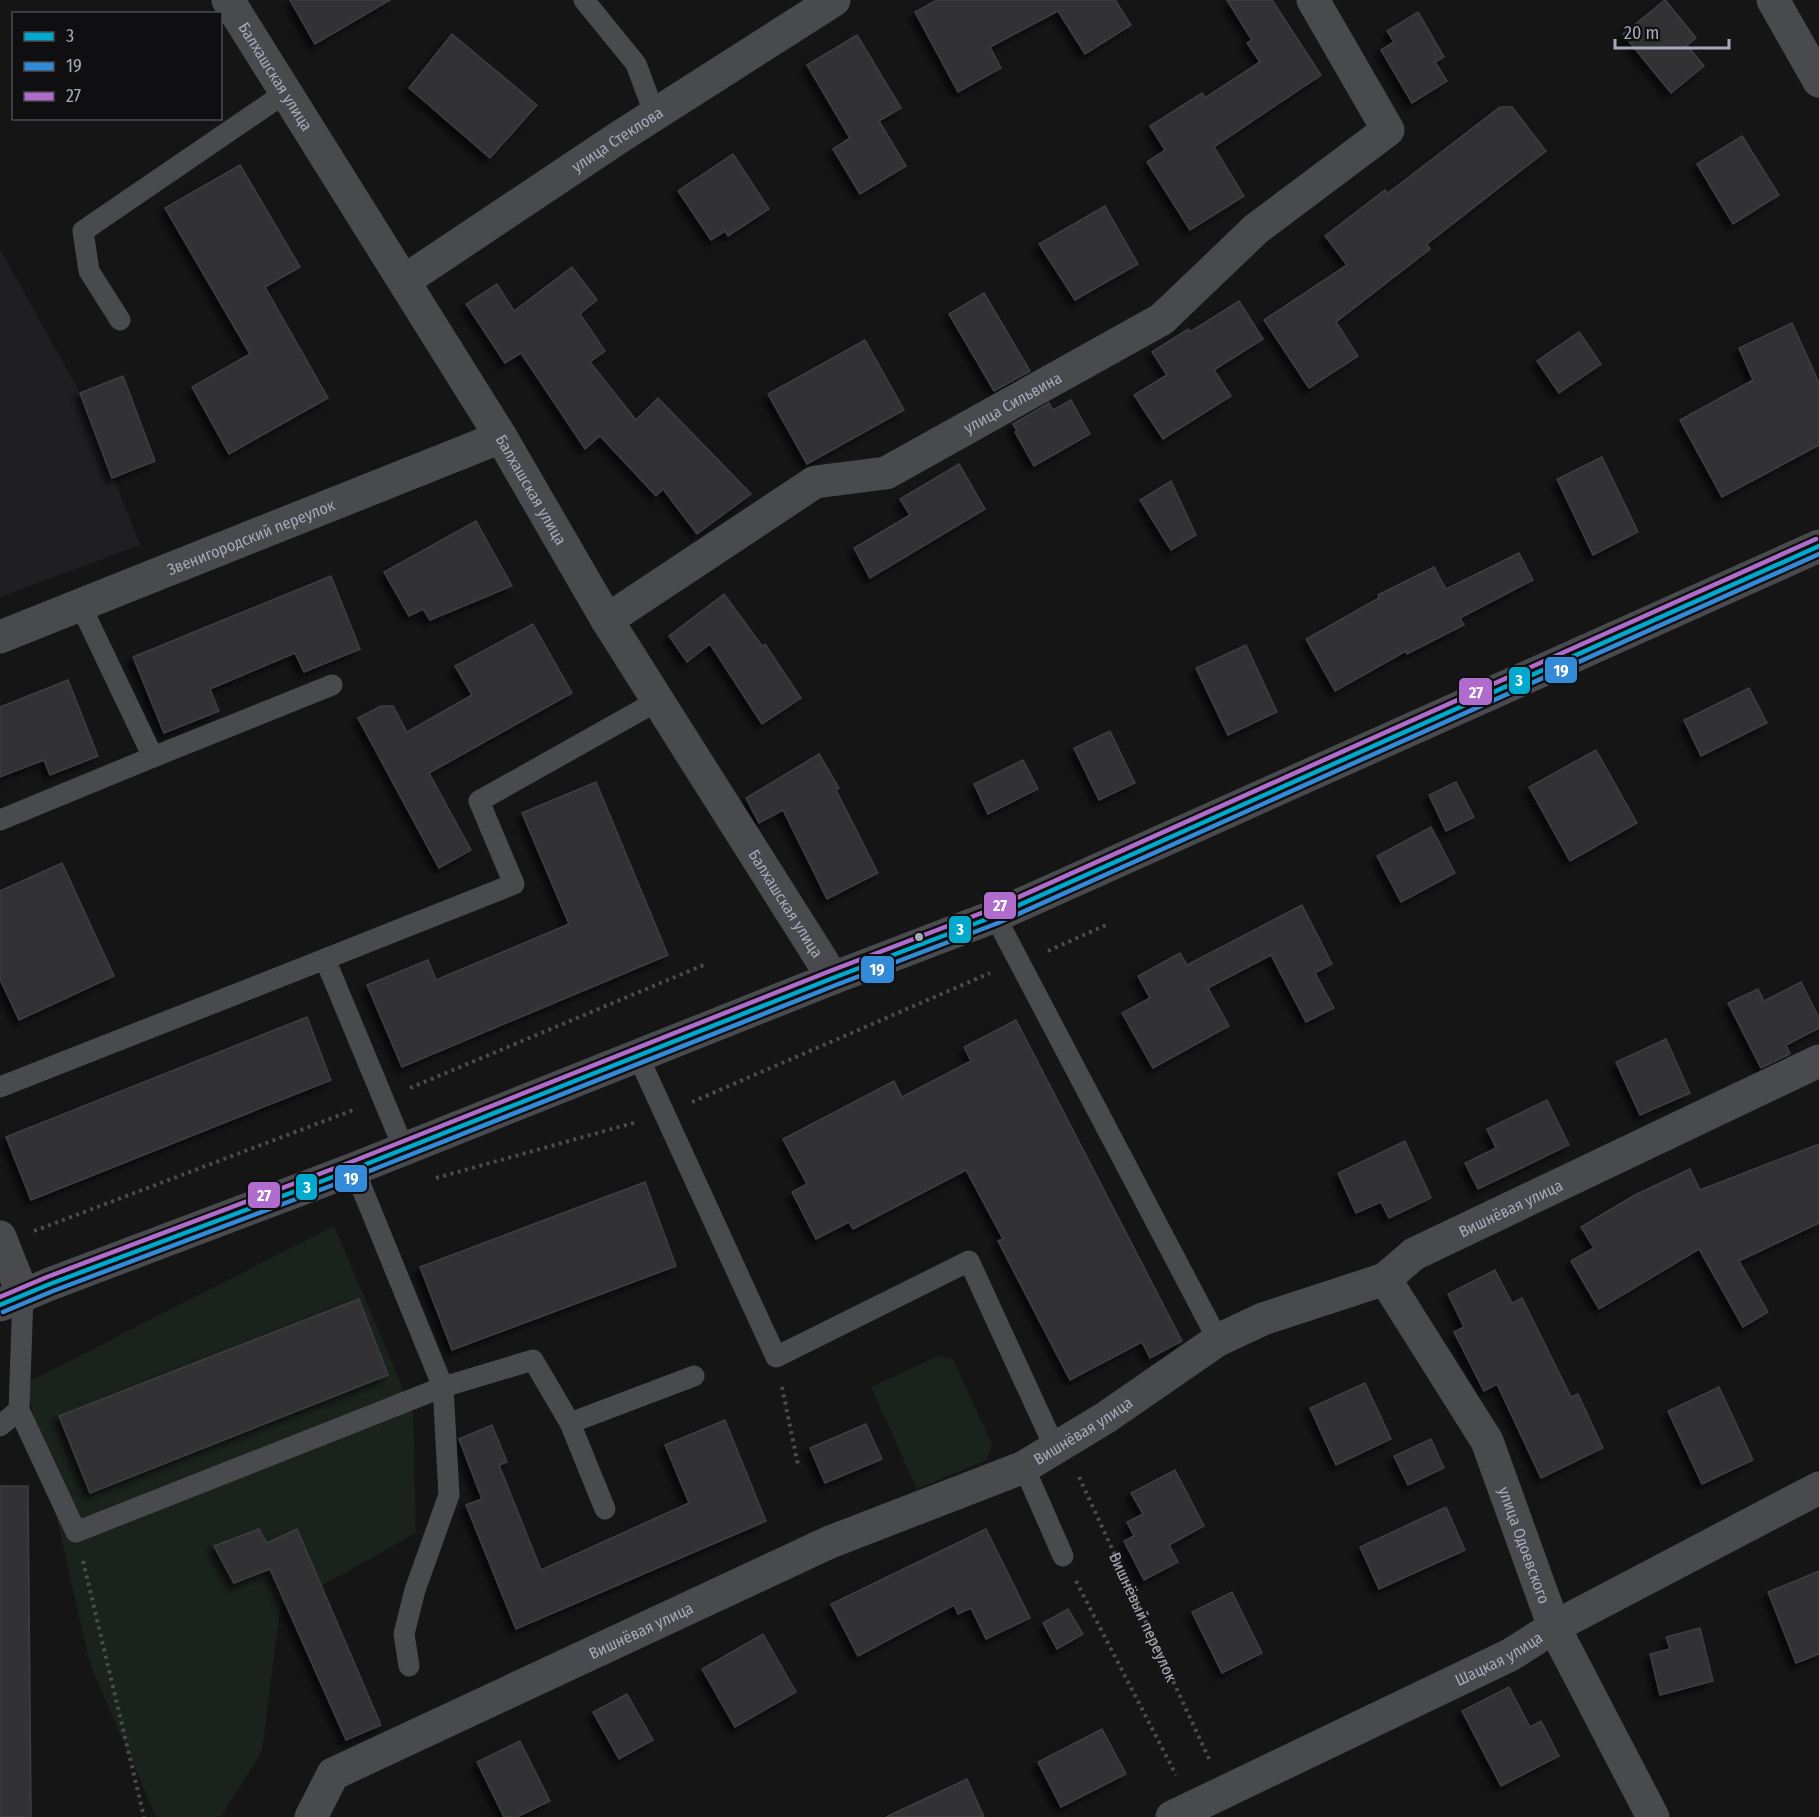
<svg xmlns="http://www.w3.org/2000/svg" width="1819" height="1817" viewBox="0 0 1819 1817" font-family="'Fira Sans Condensed',sans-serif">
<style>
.built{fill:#1f1f21}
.green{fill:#1a221c}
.building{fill:#333334;stroke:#3d3e41;stroke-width:1.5;filter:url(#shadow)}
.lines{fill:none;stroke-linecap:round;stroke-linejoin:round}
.path{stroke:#4a4c4f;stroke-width:4;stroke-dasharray:3 4.5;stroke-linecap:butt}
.service{stroke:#484a4e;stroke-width:21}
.minor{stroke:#484a4e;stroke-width:33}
.tertiary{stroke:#484a4e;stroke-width:33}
.bus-1-casing{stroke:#0f0f11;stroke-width:9}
.bus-2-casing{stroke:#0f0f11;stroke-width:9}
.bus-3-casing{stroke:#0f0f11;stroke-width:9}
.bus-1{stroke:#00a9ce;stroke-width:4.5}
.bus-2{stroke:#338bd7;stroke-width:4.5}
.bus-3{stroke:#b06ccc;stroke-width:4.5}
.bus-dot{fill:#a4aab7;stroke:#0f0f11;stroke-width:2}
.labels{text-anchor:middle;stroke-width:4.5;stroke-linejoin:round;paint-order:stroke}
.street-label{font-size:16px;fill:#a4aab7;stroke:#0f0f11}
.line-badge{stroke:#0f0f11;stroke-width:2}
.badge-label{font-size:16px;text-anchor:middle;font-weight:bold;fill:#fff}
</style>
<defs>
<filter id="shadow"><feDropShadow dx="-5.5" dy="5.5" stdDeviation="3" flood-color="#0009"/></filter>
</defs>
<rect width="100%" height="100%" fill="#151515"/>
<!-- built -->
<polygon class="built" points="0,249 80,393 140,545 0,597"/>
<!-- green -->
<g class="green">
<polygon points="334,1226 413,1412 416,1533 280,1609 262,1751 221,1817 156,1817 90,1664 26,1383"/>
<polygon points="938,1356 953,1359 992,1445 987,1460 917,1489 871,1387"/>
</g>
<!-- building -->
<g class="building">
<polygon points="290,0 390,0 315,44"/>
<polygon points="937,0 1115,0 1131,25 1085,54 1058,11 990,47 1001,68 958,92 915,12"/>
<polygon points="1227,0 1272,0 1321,75 1214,147 1244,196 1190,230 1147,162 1165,150 1150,126 1202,93 1205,98 1260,62 1247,43 1252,40"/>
<polygon points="1665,0 1696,38 1687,45 1704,66 1671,93 1623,34"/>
<polygon points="1418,12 1444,57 1435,62 1447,81 1412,103 1381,50 1394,42 1387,31"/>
<polygon points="452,34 537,105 490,158 409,88"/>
<polygon points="857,35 901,108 879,121 906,166 860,194 833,149 850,138 807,65"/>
<polygon points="1500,107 1512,107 1546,151 1427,244 1430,249 1336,322 1358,356 1309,388 1264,320 1347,265 1325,236 1385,190 1388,193"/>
<polygon points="1742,136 1779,195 1733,224 1697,164"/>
<polygon points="733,154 769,209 728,236 725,231 711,240 678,191"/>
<polygon points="240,165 300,267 265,287 328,398 229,454 192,387 250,354 165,208"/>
<polygon points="1105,206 1138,264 1075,300 1039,244"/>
<polygon points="572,267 597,300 580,314 605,351 590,362 636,420 658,398 751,494 697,534 663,489 656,496 600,436 585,449 521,353 505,363 466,304 497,284 514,311"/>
<polygon points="984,293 1030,371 994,391 949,314"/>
<polygon points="1239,301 1263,339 1214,370 1231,396 1163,439 1134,395 1167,375 1152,352 1188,329 1190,332"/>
<polygon points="1792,323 1819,383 1819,445 1722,497 1680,420 1753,380 1739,348"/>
<polygon points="1579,332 1601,364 1559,393 1537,361"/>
<polygon points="865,340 904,410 807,464 768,394"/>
<polygon points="123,376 155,461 112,478 80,393"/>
<polygon points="1071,400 1090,434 1034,466 1015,432 1017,431 1013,424 1049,403 1053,410"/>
<polygon points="1602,457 1638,532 1593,555 1557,479"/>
<polygon points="959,464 985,509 870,578 854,548 910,515 900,499"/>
<polygon points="1171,481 1196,535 1171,550 1140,500"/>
<polygon points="476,521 512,586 430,620 423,609 409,616 384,572"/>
<polygon points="1519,553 1533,580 1460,618 1464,625 1407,654 1406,651 1335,691 1306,639 1379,598 1378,595 1434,567 1446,589"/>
<polygon points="331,576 360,649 304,672 295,653 210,689 219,711 164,733 133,657"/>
<polygon points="724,594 762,646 765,644 801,698 762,724 710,644 687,662 669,636"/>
<polygon points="533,624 572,693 429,773 471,850 439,868 358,718 381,706 393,706 407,732 472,695 455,666"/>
<polygon points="1246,645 1277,712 1228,735 1196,668"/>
<polygon points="68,680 98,756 50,775 44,760 0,777 0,707"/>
<polygon points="1749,688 1767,723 1701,756 1684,720"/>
<polygon points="1110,731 1135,783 1099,800 1074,748"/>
<polygon points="1596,750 1637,823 1570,861 1529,787"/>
<polygon points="819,754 839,788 836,790 878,873 827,899 783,810 759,823 746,798"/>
<polygon points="1023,760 1038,789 988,814 974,784"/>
<polygon points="596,782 668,955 402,1067 367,985 428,960 436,980 569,924 522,813"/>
<polygon points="1456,782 1474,817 1446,831 1429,795"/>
<polygon points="1431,827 1455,873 1401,902 1377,856"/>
<polygon points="62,863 114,976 19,1020 0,979 0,891"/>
<polygon points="1302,905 1332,964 1315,973 1334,1008 1306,1022 1271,955 1208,988 1229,1026 1153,1068 1122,1013 1150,998 1138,976 1180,953 1187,965"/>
<polygon points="1801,982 1819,1018 1819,1028 1786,1045 1790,1054 1761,1068 1728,1003 1758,989 1764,1001"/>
<polygon points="307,1017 331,1080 31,1200 6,1137"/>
<polygon points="1016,1020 1182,1341 1150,1358 1142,1342 1070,1380 998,1241 1003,1239 966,1170 853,1229 849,1222 816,1239 792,1192 807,1184 783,1139 894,1081 902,1097 971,1061 964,1047"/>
<polygon points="1666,1039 1690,1093 1640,1115 1616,1062"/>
<polygon points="1547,1100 1569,1145 1478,1189 1465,1163 1496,1148 1487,1129"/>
<polygon points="1405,1141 1431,1198 1389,1218 1381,1202 1356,1213 1338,1173"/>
<polygon points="1819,1144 1819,1223 1739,1261 1768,1312 1743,1327 1699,1249 1599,1309 1571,1261 1594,1248 1581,1227 1635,1195 1690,1169 1700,1190"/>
<polygon points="645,1182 676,1266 452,1350 420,1267"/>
<polygon points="1495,1270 1512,1303 1522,1298 1571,1397 1578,1394 1603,1448 1541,1478 1497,1384 1484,1391 1454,1332 1464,1327 1448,1294"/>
<polygon points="359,1299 388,1375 90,1493 59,1416"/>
<polygon points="1365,1383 1391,1439 1336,1465 1310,1408"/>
<polygon points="1719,1387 1753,1460 1702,1484 1668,1411"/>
<polygon points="725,1420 766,1521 516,1629 466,1505 482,1499 459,1439 492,1425 507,1462 499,1465 541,1570 689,1503 665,1445"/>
<polygon points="866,1424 882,1459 825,1483 810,1448"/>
<polygon points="1431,1439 1444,1468 1408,1485 1394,1456"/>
<polygon points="1175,1470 1204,1526 1169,1545 1178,1562 1144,1580 1124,1541 1134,1536 1127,1522 1143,1514 1131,1493"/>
<polygon points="0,1486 28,1486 31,1817 0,1817"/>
<polygon points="1446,1507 1465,1550 1379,1589 1360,1547"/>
<polygon points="259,1529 267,1543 297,1529 381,1725 346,1740 270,1569 234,1583 214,1546"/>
<polygon points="986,1529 1030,1618 986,1639 971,1608 958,1614 954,1605 858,1656 831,1604"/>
<polygon points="1819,1571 1819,1654 1796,1663 1768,1592"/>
<polygon points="1232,1592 1262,1653 1222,1673 1192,1612"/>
<polygon points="1068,1609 1083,1634 1057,1649 1043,1623"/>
<polygon points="1700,1628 1713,1681 1660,1695 1650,1654 1670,1649 1666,1637"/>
<polygon points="763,1634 796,1692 735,1727 702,1669"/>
<polygon points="1509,1687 1530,1727 1541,1721 1559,1756 1501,1786 1462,1711"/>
<polygon points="627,1694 653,1740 619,1759 593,1712"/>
<polygon points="1102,1729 1126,1774 1061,1807 1038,1762"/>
<polygon points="520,1741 550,1801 517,1817 504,1817 477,1762"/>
<polygon points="967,1779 984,1817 886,1817"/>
</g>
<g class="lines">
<!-- path -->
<g class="path">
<polyline points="1048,951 1106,925"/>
<polyline points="410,1088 706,964"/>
<polyline points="692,1102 990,973"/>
<polyline points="436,1178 637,1122"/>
<polyline points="34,1231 356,1109"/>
<polyline points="782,1387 798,1465"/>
<path id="s1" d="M1079,1477L1209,1759"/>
<polyline points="83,1561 144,1817"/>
<polyline points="1076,1581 1176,1775"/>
</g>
<!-- service -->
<g class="service">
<polyline points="584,0 636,64 655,115"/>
<polyline points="120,320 89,271 83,231 285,93"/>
<polyline points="80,604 153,757 332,685"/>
<polyline points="0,820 153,757"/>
<polyline points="995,916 1218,1340"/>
<polyline points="325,959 514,884 479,801 659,700"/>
<polyline points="638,1056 776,1357 969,1261 1055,1448"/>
<polyline points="0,1087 325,959 404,1149"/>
<polyline points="354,1169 443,1387 449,1495 415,1590 404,1634 409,1666"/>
<polyline points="19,1410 76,1532 443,1387 533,1360 570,1423 694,1376"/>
<polyline points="570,1423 605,1509"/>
<polyline points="0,1426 19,1410 23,1295"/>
<polyline points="1024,1467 1063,1556"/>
</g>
<!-- minor -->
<g class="minor">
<path id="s2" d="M228,0L501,437L607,620L833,978"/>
<polyline points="1773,0 1819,81"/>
<path id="s3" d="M404,281L618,138L834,0"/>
<path id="s4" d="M607,620L815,482L886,473L1162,319L1256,229L1388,130L1313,0"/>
<path id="s5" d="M0,637L501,437"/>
<polyline points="0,1237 23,1295"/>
<path id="s6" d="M1385,1279L1487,1441L1554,1627L1653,1817"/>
<path id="s7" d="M311,1817L333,1774L830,1542L1024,1467L1105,1418L1218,1340L1263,1319L1385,1279L1414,1254L1819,1061"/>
<path id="s8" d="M1172,1817L1510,1655L1554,1627L1819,1488"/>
</g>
<!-- tertiary -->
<polyline class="tertiary" points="0,1305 50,1284 354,1169 833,978 995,916 1819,546"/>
<!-- bus-1 casing -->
<g class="bus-1-casing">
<polyline id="bus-1" points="0,1305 50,1284 354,1169 833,978 995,916 1819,546"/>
</g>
<!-- bus-2 casing -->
<g class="bus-2-casing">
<polyline id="bus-2" points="3,1312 53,1291 357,1176 836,985 998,923 1819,554"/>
</g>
<!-- bus-3 casing -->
<g class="bus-3-casing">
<polyline id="bus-3" points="0,1297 47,1277 351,1162 830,971 992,909 1816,539"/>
</g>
<!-- bus-1 -->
<use href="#bus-1" class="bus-1"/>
<!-- bus-2 -->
<use href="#bus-2" class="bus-2"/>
<!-- bus-3 -->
<use href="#bus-3" class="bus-3"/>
</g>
<!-- markers -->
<circle class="bus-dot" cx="919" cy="937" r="5"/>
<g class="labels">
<!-- street labels -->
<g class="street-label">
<text dy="6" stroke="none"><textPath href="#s2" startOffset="90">Балхашская улица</textPath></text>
<text dy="6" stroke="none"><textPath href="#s3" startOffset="256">улица Стеклова</textPath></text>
<text dy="6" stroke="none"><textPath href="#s4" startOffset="466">улица Сильвина</textPath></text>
<text dy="6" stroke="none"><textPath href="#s2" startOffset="576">Балхашская улица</textPath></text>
<text dy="6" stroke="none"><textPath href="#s5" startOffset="270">Звенигородский переулок</textPath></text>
<text dy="6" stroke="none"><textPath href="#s2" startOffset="1062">Балхашская улица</textPath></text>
<text dy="6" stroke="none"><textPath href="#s7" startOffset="1360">Вишнёвая улица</textPath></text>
<text dy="6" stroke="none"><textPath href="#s7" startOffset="874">Вишнёвая улица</textPath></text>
<text dy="6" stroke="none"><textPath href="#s6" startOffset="302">улица Одоевского</textPath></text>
<text dy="6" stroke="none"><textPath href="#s1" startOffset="154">Вишнёвый переулок</textPath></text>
<text dy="6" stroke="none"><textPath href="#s7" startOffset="388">Вишнёвая улица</textPath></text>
<text dy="6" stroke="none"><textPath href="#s8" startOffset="363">Шацкая улица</textPath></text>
</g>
</g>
<g class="line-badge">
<rect x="1544" y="656" width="34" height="28" rx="6" fill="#338bd7"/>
<rect x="1508" y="666" width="23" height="29" rx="6" fill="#00a9ce"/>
<rect x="1458" y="677" width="35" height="29" rx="6" fill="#b06ccc"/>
<rect x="983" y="891" width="34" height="29" rx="6" fill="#b06ccc"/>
<rect x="948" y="915" width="24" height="29" rx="6" fill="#00a9ce"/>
<rect x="860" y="955" width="35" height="29" rx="6" fill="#338bd7"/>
<rect x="334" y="1164" width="34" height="29" rx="6" fill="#338bd7"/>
<rect x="295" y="1173" width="23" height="28" rx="6" fill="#00a9ce"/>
<rect x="247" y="1181" width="34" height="28" rx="6" fill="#b06ccc"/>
</g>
<g class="badge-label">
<text x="1561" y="676">19</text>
<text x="1519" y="686">3</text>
<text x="1476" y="698">27</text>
<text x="1000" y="911">27</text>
<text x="960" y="935">3</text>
<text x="877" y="975">19</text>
<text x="351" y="1184">19</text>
<text x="307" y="1193">3</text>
<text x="264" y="1201">27</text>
</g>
<!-- legend -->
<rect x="12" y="12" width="210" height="108" fill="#0f0f11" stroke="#4b4d53" stroke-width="1.5"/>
<rect x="24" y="32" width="30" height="9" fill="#00a9ce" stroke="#4b4d53" stroke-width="1.5"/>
<text x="66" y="42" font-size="18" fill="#a4aab7">3</text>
<rect x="24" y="62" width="30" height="9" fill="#338bd7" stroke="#4b4d53" stroke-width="1.5"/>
<text x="66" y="72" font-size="18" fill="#a4aab7">19</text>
<rect x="24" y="92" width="30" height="9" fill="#b06ccc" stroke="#4b4d53" stroke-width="1.5"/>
<text x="66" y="102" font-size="18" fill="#a4aab7">27</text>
<!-- scale -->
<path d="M1615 39v9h114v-9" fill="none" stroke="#a4aab7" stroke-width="3"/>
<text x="1624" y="39" font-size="18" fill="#a4aab7" stroke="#0f0f11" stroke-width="4.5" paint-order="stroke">20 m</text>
</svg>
